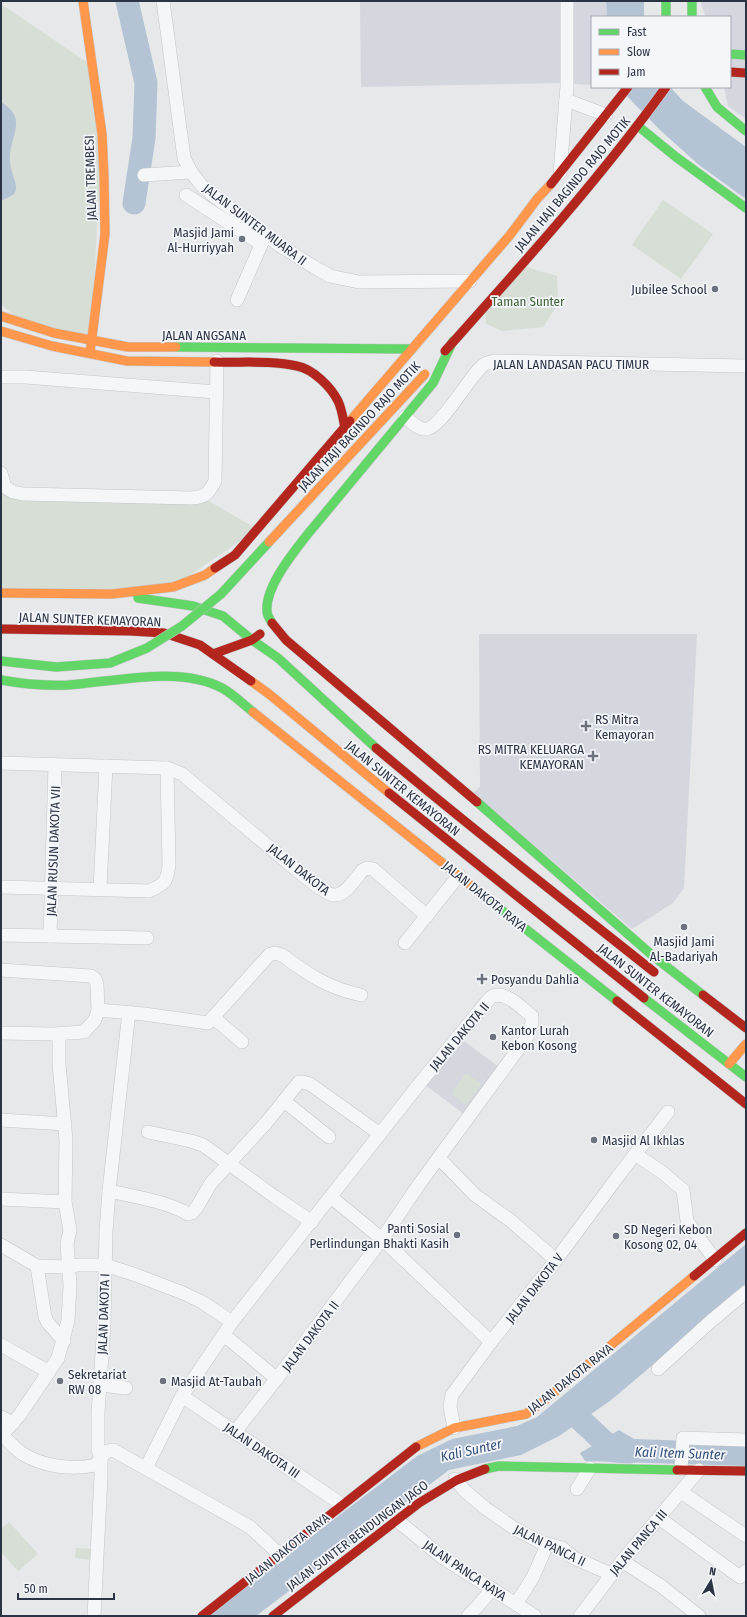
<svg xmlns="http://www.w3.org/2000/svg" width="747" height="1617" viewBox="0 0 747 1617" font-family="'Fira Sans Condensed',sans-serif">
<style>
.built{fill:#d4d7dd}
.green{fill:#d6ded6}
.water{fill:#b4c4d5}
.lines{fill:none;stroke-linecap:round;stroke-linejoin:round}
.river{stroke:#b4c4d5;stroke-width:23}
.street-casing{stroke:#c4c6c8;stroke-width:14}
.fast-casing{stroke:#c4c6c8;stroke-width:10}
.slow-casing{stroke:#c4c6c8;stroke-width:10}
.jam-casing{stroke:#c4c6c8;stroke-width:10}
.street{stroke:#f5f6f7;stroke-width:13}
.fast{stroke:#63d668;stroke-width:9}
.slow{stroke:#ff974d;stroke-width:9}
.jam{stroke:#b3261e;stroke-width:9}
.fast-bridge-casing{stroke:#c4c6c8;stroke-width:10;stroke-linecap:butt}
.slow-bridge-casing{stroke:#c4c6c8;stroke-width:10;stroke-linecap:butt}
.fast-bridge{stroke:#63d668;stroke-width:9}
.slow-bridge{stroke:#ff974d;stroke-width:9}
.poi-dot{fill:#6c737f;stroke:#f4f6f9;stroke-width:1.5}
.labels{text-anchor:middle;stroke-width:3.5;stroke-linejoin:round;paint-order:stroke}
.street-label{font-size:13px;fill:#2b3445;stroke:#f4f6f9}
.poi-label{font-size:13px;fill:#2b3445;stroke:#f4f6f9;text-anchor:start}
.park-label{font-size:13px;fill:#3f6138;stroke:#f4f6f9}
.water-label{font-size:14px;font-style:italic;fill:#34527a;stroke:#f4f6f9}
</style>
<rect width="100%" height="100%" fill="#e6e8ea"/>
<!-- built -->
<g class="built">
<polygon points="360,1 606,1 607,17 592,17 592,85 560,83 361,87"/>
<polygon points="700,1 746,1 746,119 728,106 724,87 730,87 730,17 706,17"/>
<polygon points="479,634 697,634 684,888 673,903 632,929 473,793 480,787"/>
<polygon points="460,1038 500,1068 464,1114 425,1085"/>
</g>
<!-- green -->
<g class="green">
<polygon points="1,4 94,67 102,134 91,341 23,324 1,304"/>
<polygon points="663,200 713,234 681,279 632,245"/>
<polygon points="523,266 557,276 558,304 543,327 502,331 486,324 485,310"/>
<polygon points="1,494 202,497 257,529 173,587 1,593"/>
<polygon points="466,1073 482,1084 466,1105 451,1094"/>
<polygon points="9,1522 38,1554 18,1571 1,1552 1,1529"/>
<polygon points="76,1548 94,1549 93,1560 75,1558"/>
</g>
<!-- water -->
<g class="water">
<polygon points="606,1 644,1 644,17 607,17"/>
<polygon points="618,87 670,87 683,101 746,147 746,199 699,165 660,130"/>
<path d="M1,102C30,119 8,138 10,161C10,170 17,183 16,189C15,196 8,197 3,200H1Z"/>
<polygon points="746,1244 746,1286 610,1401 559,1436 521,1455 449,1470 256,1616 207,1616 417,1456 452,1439 517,1426 537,1417"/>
<polygon points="619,1430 634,1439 746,1443 746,1466 585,1461 580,1453"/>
</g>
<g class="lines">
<!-- river -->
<g class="river">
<polyline points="127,1 146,83 144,138 134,203"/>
<polyline points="570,1410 614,1451 630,1452"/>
</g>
<!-- street casing -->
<g class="street-casing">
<g id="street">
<polyline points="163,1 184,158 191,172 202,186 214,196 279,245 314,267 330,276 359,282 470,281"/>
<polyline points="566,100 606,115"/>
<polyline points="560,173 567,86 567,1"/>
<polyline points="144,175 191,172"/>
<polyline points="186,195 261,244"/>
<polyline points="237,300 265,236"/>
<polyline points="1,377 25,377 216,392"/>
<path d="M405,417C410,421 417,428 423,429C440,433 470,373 485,364C487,363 491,362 494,361L746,366"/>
<path d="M1,473L5,487L13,492L23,494L191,498C206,497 208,494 215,481L217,361"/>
<path d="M1,763L167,768L182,774C217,803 252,833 287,862C296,869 325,895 334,895C346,896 356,877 363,870L367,868L373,869L427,916"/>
<path d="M1,887L149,891C165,884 167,882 169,865L167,768"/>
<polyline points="100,889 106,766"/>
<polyline points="1,935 147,938"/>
<polyline points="50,936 55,765"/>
<polyline points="405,943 459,875"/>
<polyline points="1,970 91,976 95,979 97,984 98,1010 95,1020 84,1032 53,1034 1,1033"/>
<path d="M98,1010L144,1014L208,1023L269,955L275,953L282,955C309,975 328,988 361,995"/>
<polyline points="213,1017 242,1042"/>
<polyline points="284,1101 329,1137"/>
<polyline points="1,1120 65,1124"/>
<polyline points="148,1132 191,1141 203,1145 275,1197 312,1222"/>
<polyline points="635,1154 663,1173 683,1190 687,1221 715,1260"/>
<polyline points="439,1158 475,1195 511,1221 556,1260"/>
<path d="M109,1191C132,1196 168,1202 188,1214L192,1213L197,1207L211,1183L266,1123L299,1082H303L310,1084L380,1134"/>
<polyline points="331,1197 382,1239 491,1342"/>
<polyline points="1,1199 65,1202"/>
<polyline points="1,1245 37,1266"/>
<polyline points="224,1335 277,1379"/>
<polyline points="64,1341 48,1323 45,1317 37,1266 68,1267 78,1265 105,1265 136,1275 183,1293 202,1302 232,1322"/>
<polyline points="1,1345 49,1372"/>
<polyline points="658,1369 711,1321 746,1292"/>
<polyline points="101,1385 126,1388"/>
<polyline points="182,1396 341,1504"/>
<polyline points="1,1417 13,1423"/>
<polyline points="454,1428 450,1406 452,1395 491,1342 556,1260 619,1175 668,1112"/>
<path d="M2,1435C9,1441 15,1449 23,1454C44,1467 73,1470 96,1465C100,1458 105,1450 113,1450L250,1527L280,1555"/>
<polyline points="1,1436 19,1416 58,1358 68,1321 70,1285 67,1244 70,1230 65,1202 66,1140 59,1064 59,1034"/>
<path d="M146,1468L182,1396L232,1322L420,1083L484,1005C487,1002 490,997 493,996C507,991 522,1009 532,1016V1023L527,1037L420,1183L382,1239L302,1346L235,1432"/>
<polyline points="681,1469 683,1438 746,1440"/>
<polyline points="455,1479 465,1491 485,1508 514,1528 540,1542 562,1548 574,1558 611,1574"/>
<polyline points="577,1489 590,1468"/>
<polyline points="681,1492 746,1536"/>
<polyline points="659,1518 740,1577 746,1571"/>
<polyline points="398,1521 443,1558 535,1616"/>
<polyline points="622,1561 661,1586 699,1616"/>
<polyline points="516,1604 533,1577 547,1545"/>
<polyline points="94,1616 101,1476 101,1457 98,1450 98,1413 104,1324 106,1231 109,1191 129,1012"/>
<polyline points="468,1616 477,1607 492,1589"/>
<polyline points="580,1616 622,1561 699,1470"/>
</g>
</g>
<!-- fast casing -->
<g class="fast-casing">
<g id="fast">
<polyline points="666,1 666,17"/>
<polyline points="692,1 692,17"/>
<polyline points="730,54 746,55"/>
<polyline points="705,87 717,107 746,131"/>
<polyline points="638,126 676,157 746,208"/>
<polyline points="176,347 412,349"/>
<polyline points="138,598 193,606 223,616 252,640 278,658 376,748"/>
<path d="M272,623C270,619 267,616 267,611C265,587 293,553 307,535L433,383L453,341"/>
<path d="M1,680C23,684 45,686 68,685C113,682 180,665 222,688C233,694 243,704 253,712"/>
<polyline points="477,802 653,956 703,995"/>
<polyline points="484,896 617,1001"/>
<polyline points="644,998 746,1077"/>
<polyline points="485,1469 499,1466 677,1470"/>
</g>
</g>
<!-- slow casing -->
<g class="slow-casing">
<g id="slow">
<polyline points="83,1 102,134 104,176 105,234 90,353"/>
<polyline points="1,316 54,333 128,347 176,347"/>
<polyline points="1,331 52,346 127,361 214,362"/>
<polyline points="350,421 510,235 537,199 551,184"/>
<polyline points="1,593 112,594 173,587 205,575 215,568"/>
<polyline points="251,681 269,694 389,793"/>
<polyline points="253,712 484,896"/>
<polyline points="729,1064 746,1044"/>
<polyline points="416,1447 454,1428 526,1414 544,1401 694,1276"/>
</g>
</g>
<!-- jam casing -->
<g class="jam-casing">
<g id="jam">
<polyline points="730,72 746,73"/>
<polyline points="551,184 628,87"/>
<path d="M445,351C521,266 599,180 666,87"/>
<path d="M214,362C241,363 270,360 297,366C313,369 331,387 338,401C342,409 343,419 345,428"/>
<polyline points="215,568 235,555 350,421"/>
<polyline points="272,623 286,640 477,802"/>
<polyline points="1,629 130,631 164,633 200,645 251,681"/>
<polyline points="213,654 252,640 260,634"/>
<path d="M376,748C467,825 561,898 654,972"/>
<polyline points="389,793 644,998"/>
<polyline points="703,995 746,1028"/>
<polyline points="617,1001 746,1104"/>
<polyline points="694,1276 746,1233"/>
<polyline points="677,1470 746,1471"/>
<polyline points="202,1616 416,1447"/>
<polyline points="273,1616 419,1503 457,1480 485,1469"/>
</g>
</g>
<!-- street -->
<use href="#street" class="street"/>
<!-- fast -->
<use href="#fast" class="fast"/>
<!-- slow -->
<use href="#slow" class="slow"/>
<!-- jam -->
<use href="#jam" class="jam"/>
<!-- fast-bridge casing -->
<g class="fast-bridge-casing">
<polyline id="fast-bridge" points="1,661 56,667 110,663 147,648 182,626 221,594 269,542"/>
</g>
<!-- slow-bridge casing -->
<g class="slow-bridge-casing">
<polyline id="slow-bridge" points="269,542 425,374"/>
</g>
<!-- fast-bridge -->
<use href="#fast-bridge" class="fast-bridge"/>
<!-- slow-bridge -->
<use href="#slow-bridge" class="slow-bridge"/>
</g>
<!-- markers -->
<g class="poi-dot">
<circle cx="242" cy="239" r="4"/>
<circle cx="715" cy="289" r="4"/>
<path d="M584 720h4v4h4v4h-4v4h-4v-4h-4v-4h4z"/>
<path d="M591 750h4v4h4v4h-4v4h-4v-4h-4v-4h4z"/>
<circle cx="684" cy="927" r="4"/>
<path d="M480 973h4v4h4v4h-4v4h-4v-4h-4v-4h4z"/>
<circle cx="493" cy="1037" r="4"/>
<circle cx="594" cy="1140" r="4"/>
<circle cx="457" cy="1235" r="4"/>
<circle cx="616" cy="1236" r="4"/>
<circle cx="60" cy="1381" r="4"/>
<circle cx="163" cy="1381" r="4"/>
</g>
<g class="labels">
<!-- street labels -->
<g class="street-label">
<text transform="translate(90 178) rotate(-92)" y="5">JALAN TREMBESI</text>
<text transform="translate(572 184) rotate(-50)" y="5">JALAN HAJI BAGINDO RAJO MOTIK</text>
<text transform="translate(255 224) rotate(37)" y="5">JALAN SUNTER MUARA II</text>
<text x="204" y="340">JALAN ANGSANA</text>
<text x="571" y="369">JALAN LANDASAN PACU TIMUR</text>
<text transform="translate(359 426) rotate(-47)" y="5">JALAN HAJI BAGINDO RAJO MOTIK</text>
<text transform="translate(90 619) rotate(2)" y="5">JALAN SUNTER KEMAYORAN</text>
<text transform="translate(403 788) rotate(39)" y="5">JALAN SUNTER KEMAYORAN</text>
<text transform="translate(53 851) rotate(-88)" y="5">JALAN RUSUN DAKOTA VII</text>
<text transform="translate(299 869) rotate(38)" y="5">JALAN DAKOTA</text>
<text transform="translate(485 896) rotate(39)" y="5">JALAN DAKOTA RAYA</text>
<text transform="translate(656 990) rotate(38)" y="5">JALAN SUNTER KEMAYORAN</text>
<text transform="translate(459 1036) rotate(-50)" y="5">JALAN DAKOTA II</text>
<text transform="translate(534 1288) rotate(-52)" y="5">JALAN DAKOTA V</text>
<text transform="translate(103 1314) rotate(-88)" y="5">JALAN DAKOTA I</text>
<text transform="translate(310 1336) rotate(-53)" y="5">JALAN DAKOTA II</text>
<text transform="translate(570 1378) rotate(-38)" y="5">JALAN DAKOTA RAYA</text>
<text transform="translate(262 1450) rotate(34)" y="5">JALAN DAKOTA III</text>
<text transform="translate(357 1535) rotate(-37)" y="5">JALAN SUNTER BENDUNGAN JAGO</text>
<text transform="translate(638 1542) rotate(-50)" y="5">JALAN PANCA III</text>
<text transform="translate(550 1545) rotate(26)" y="5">JALAN PANCA II</text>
<text transform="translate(287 1548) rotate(-39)" y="5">JALAN DAKOTA RAYA</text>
<text transform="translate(465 1570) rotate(34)" y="5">JALAN PANCA RAYA</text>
</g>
<!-- poi labels -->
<g class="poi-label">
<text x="234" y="237" text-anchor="end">Masjid Jami<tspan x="234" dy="15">Al-Hurriyyah</tspan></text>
<text x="707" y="294" text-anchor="end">Jubilee School</text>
<text x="595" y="724">RS Mitra<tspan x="595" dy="15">Kemayoran</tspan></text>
<text x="584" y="754" text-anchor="end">RS MITRA KELUARGA<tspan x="584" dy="15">KEMAYORAN</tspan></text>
<text x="684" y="946" text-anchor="middle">Masjid Jami<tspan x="684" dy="15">Al-Badariyah</tspan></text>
<text x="491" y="984">Posyandu Dahlia</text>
<text x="501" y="1035">Kantor Lurah<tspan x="501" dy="15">Kebon Kosong</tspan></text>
<text x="602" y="1145">Masjid Al Ikhlas</text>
<text x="449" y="1233" text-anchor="end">Panti Sosial<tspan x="449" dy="15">Perlindungan Bhakti Kasih</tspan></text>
<text x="624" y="1234">SD Negeri Kebon<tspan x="624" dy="15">Kosong 02, 04</tspan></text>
<text x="68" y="1379">Sekretariat<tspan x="68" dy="15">RW 08</tspan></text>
<text x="171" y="1386">Masjid At-Taubah</text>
</g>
<!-- park labels -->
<g class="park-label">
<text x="528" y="306">Taman Sunter</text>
</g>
<!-- water labels -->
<g class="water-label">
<text transform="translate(471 1450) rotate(-13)" y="5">Kali Sunter</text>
<text transform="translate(680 1453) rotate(2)" y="5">Kali Item Sunter</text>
</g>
</g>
<!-- border -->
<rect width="747" height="1617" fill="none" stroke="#2b3445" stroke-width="4"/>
<!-- legend -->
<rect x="591" y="16" width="140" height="72" fill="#f4f6f9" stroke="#a4a8b1"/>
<rect x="599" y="29" width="20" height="6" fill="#63d668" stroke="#a4a8b1"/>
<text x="627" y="36" font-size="12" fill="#2b3445">Fast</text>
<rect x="599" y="49" width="20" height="6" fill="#ff974d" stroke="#a4a8b1"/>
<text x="627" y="56" font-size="12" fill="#2b3445">Slow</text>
<rect x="599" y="69" width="20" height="6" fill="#b3261e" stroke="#a4a8b1"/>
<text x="627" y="76" font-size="12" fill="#2b3445">Jam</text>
<!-- north arrow -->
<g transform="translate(711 1581) rotate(10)" stroke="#f4f6f9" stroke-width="3" paint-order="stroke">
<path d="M0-3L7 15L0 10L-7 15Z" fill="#2b3445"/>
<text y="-6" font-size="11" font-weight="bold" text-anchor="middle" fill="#2b3445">N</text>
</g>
<!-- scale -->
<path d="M18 1593v6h96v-6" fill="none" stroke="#2b3445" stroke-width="2"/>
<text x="24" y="1593" font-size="12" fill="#2b3445" stroke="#f4f6f9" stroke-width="3" paint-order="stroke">50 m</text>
</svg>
